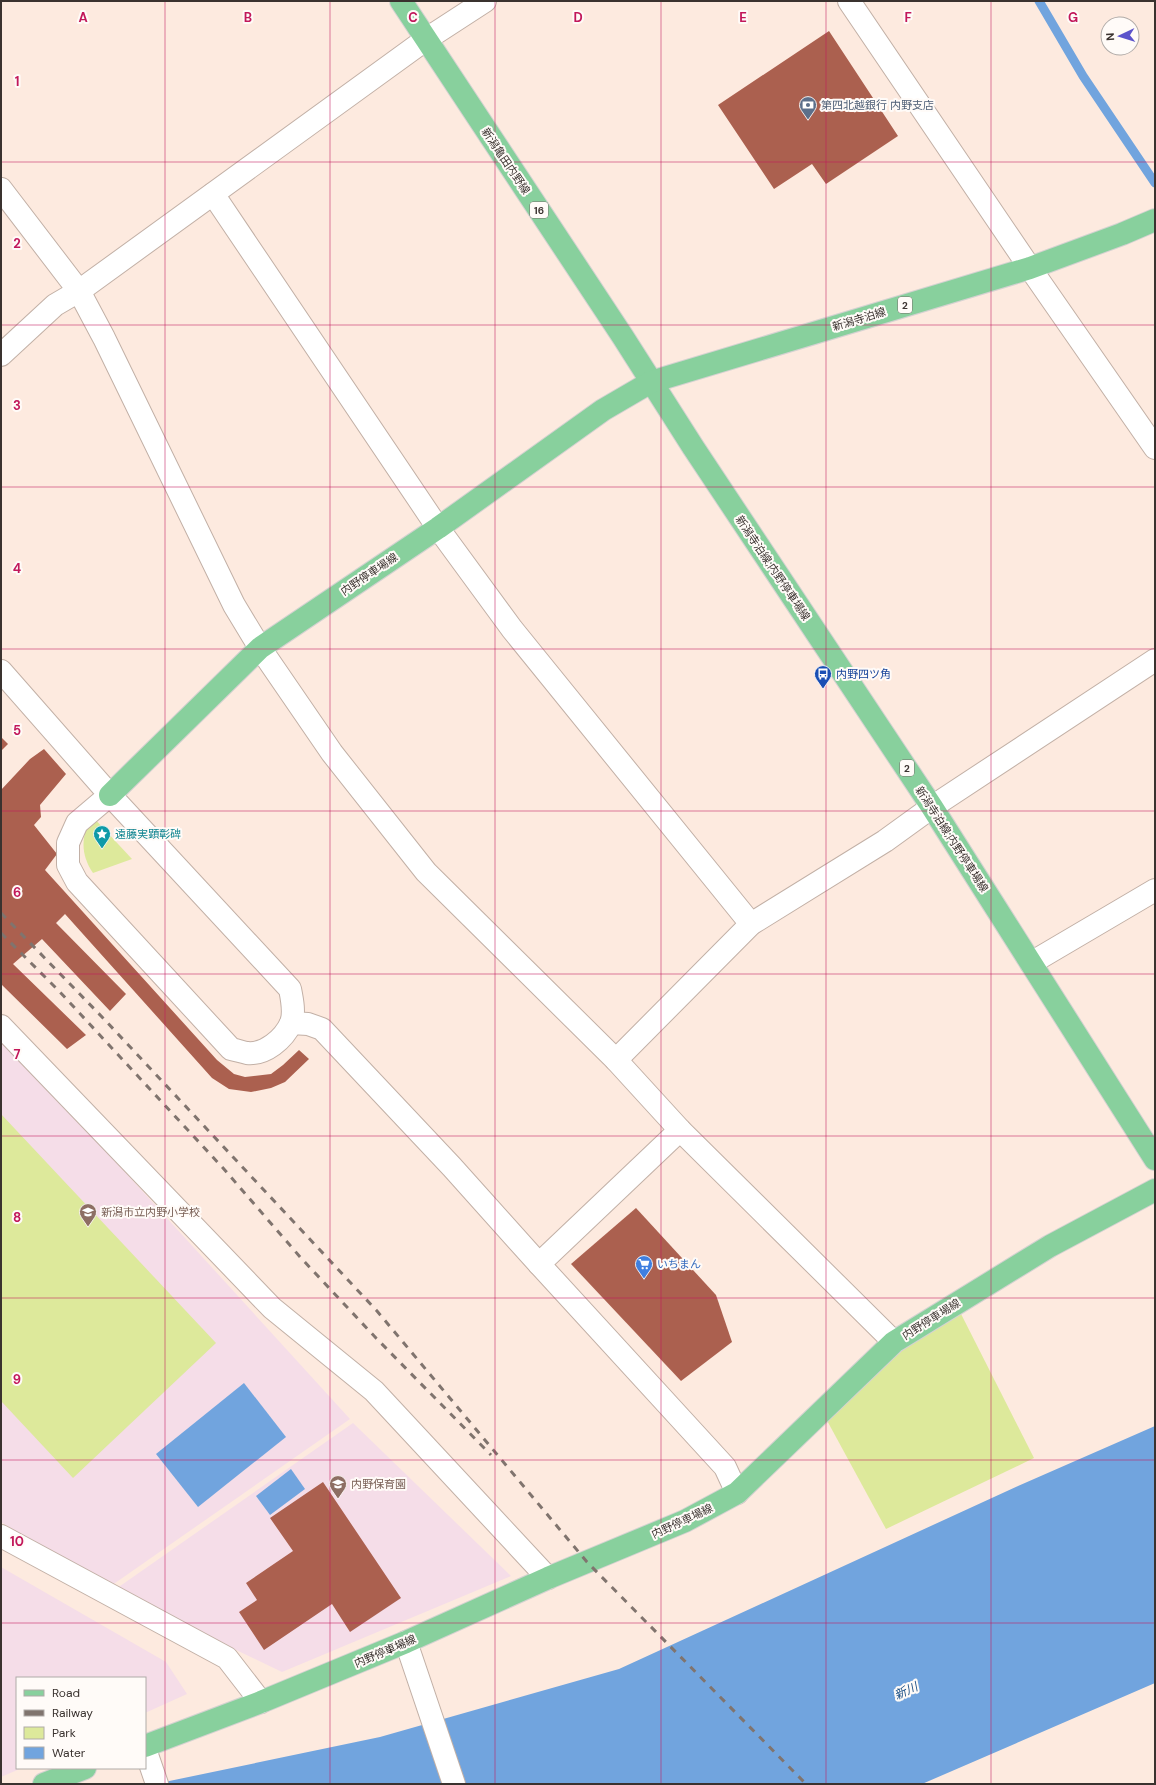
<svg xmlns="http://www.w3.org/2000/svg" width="1156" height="1785" viewBox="0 0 1156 1785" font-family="'DM Sans','Noto Sans JP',sans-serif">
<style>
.education{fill:#f5dde8}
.green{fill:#dde99b}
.water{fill:#71a4de}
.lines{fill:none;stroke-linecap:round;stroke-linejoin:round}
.stream{stroke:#71a4de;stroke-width:9}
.building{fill:#ab604f}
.minor-casing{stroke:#c2b0a6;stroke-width:24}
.major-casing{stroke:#d4d2d1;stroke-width:24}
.minor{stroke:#fff;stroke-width:22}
.major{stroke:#88d09d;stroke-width:22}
.rail{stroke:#80746e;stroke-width:3;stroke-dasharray:7 7;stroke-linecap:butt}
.grid{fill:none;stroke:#c2185b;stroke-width:1;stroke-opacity:0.55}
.labels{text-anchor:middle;stroke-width:4;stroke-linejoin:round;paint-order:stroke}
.shield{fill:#fffbf8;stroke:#756e6b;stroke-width:1}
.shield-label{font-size:10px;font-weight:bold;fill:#3a322f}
.service-label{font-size:11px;fill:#4e5e75;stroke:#fffbf8;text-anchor:start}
.street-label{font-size:11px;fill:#3a322f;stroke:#fffbf8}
.transit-label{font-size:11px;fill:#164399;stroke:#fffbf8;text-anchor:start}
.culture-label{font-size:11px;fill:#0d838f;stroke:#fffbf8;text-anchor:start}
.education-label{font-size:11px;fill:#785e54;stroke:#fffbf8;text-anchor:start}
.shop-label{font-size:11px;fill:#366cbe;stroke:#fffbf8;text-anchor:start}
.water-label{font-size:12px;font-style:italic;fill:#1c5086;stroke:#fffbf8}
.grid-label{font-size:13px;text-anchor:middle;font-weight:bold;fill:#c2185b;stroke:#fffbf8;stroke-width:4;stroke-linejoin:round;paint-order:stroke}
</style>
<rect width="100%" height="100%" fill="#fdeadf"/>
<!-- education -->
<g class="education">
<polygon points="1,1036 350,1419 108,1588 1,1522"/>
<polygon points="353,1423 511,1576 282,1672 113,1591"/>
<polygon points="1,1567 166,1662 187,1694 145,1713 145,1678 17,1678 17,1768 22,1768 1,1777"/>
</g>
<!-- green -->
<g class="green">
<path d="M92,816L132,859L93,873C80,854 81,835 92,816Z"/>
<polygon points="1,1114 216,1343 73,1478 1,1401"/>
<polygon points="957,1306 1034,1458 886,1529 824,1415"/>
</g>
<!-- water -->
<g class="water">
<polygon points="244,1383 286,1437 198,1507 156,1454"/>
<polygon points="1155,1426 1155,1683 922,1784 155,1784 380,1737 619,1669 1018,1486"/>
<polygon points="291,1469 305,1489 270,1515 256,1496"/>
</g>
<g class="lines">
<!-- stream -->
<polyline class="stream" points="1039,1 1083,76 1155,183"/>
</g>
<!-- building -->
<g class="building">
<polygon points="829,31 898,136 826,184 812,164 774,189 718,105"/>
<polygon points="1,737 8,744 1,751"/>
<polygon points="44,749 66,774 40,805 41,817 34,825 57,854 45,870 217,1060 234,1074 245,1077 271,1074 283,1065 299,1050 309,1059 285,1082 271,1088 251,1092 229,1089 212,1078 65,914 56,923 126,994 110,1011 42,939 13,964 86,1035 67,1049 1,984 1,790 30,759"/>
<polygon points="636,1208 716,1295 732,1342 681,1381 571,1264"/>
<polygon points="323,1482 401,1598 350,1632 332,1604 264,1650 239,1612 257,1600 246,1583 293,1551 270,1518"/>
</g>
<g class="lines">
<!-- minor casing -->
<g class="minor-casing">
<g id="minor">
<polyline points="849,1 1030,268 1155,448"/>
<polyline points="1,189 79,291 104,338 234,605 260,648 332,753 426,872 616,1060 680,1130 894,1342"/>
<polyline points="213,194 438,528 512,629 751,924"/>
<polyline points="1,355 55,305 79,291 425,40 485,1"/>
<path d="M1,671L110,795L290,989C292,999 295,1013 291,1023C284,1039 265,1055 247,1053C242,1052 236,1050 231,1049L77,882L68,865V843L77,823L110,795"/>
<polyline points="1031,963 1155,890"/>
<polyline points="291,1023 308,1024 322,1029 452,1167 539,1264 725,1467 737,1493"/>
<polyline points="1,1026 272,1308 374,1391 548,1578"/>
<polyline points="616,1060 751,924 885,841 932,807 1155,660"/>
<polyline points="539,1264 680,1130"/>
<polyline points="1,1536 227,1658 261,1702"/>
<polyline points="406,1642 454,1784"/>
<polyline points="145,1749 157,1784"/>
</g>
</g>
<!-- major casing -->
<g class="major-casing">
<g id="major">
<polyline points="401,1 623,337 693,447 932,807 1155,1159"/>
<polyline points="110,795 260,648 438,528 603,410 651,382 1030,268 1122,234 1155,220"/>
<polyline points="145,1746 261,1702 406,1642 548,1578 685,1521 737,1493 894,1342 1050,1246 1155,1190"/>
<polyline points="44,1784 85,1768"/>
</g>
</g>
<!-- minor -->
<use href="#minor" class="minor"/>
<!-- major -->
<use href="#major" class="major"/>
<!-- rail -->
<g class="rail">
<polyline points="1,913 104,1019 377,1311 587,1562 806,1784"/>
<polyline points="1,933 59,991 223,1168 301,1258 376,1338 491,1455"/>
</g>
</g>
<!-- grid -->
<path class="grid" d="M165,1V1784M330,1V1784M495,1V1784M661,1V1784M826,1V1784M991,1V1784M1,162H1155M1,325H1155M1,487H1155M1,649H1155M1,811H1155M1,974H1155M1,1136H1155M1,1298H1155M1,1460H1155M1,1623H1155"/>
<!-- icons -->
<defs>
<g id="bank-pin" transform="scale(0.9)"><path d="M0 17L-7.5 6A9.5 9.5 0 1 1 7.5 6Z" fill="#5c6f8a" stroke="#fffbf8"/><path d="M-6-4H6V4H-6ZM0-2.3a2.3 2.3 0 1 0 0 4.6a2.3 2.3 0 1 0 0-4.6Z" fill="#fff"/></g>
<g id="bus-pin" transform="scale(0.9)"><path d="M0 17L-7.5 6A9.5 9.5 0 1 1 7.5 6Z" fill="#1a4fb4" stroke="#fffbf8"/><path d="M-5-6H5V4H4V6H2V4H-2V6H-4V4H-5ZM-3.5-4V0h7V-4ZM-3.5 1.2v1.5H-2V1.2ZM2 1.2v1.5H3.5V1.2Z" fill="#fff"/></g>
<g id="sight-pin" transform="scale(0.9)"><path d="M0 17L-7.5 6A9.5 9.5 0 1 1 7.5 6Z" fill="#0f9aa8" stroke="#fffbf8"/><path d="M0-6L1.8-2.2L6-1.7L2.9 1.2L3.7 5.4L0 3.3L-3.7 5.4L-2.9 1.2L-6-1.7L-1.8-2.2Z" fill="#fff"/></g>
<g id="school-pin" transform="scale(0.9)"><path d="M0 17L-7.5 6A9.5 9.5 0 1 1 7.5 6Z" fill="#8d6e63" stroke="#fffbf8"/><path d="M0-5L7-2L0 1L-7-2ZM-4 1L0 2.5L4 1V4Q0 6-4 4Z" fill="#fff"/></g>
<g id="supermarket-pin" transform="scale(0.9)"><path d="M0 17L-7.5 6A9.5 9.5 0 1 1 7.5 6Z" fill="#3f7fe0" stroke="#fffbf8"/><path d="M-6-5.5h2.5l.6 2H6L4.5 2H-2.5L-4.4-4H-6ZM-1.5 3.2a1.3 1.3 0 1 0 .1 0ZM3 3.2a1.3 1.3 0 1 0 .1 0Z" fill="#fff"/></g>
</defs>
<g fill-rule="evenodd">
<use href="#bank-pin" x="808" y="105"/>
<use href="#bus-pin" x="823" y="674"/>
<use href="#sight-pin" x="102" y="834"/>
<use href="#school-pin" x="88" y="1212"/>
<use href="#supermarket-pin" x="644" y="1264"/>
<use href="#school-pin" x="338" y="1484"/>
</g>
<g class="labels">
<!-- shield labels -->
<g class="shield">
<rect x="530" y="202" width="18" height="16" rx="3"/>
<rect x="898" y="297" width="14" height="16" rx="3"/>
<rect x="900" y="760" width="14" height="16" rx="3"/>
</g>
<g class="shield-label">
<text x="539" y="214">16</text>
<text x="905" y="309">2</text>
<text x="907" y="772">2</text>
</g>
<!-- service labels -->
<g class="service-label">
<text x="821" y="109">第四北越銀行 内野支店</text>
</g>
<!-- street labels -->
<g class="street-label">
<text transform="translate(506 161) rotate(56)" y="4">新潟亀田内野線</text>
<text transform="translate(859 319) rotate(-17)" y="4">新潟寺泊線</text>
<text transform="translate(773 568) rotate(56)" y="4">新潟寺泊線;内野停車場線</text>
<text transform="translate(369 574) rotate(-34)" y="4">内野停車場線</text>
<text transform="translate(952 839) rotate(57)" y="4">新潟寺泊線;内野停車場線</text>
<text transform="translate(931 1319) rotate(-32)" y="4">内野停車場線</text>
<text transform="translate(682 1521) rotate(-25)" y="4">内野停車場線</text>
<text transform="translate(385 1651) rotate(-23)" y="4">内野停車場線</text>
</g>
<!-- transit labels -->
<g class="transit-label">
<text x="836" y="678">内野四ツ角</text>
</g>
<!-- culture labels -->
<g class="culture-label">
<text x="115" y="838">遠藤実顕彰碑</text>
</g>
<!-- education labels -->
<g class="education-label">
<text x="101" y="1216">新潟市立内野小学校</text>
<text x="351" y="1488">内野保育園</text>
</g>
<!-- shop labels -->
<g class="shop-label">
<text x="657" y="1268">いちまん</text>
</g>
<!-- water labels -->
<g class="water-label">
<text transform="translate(906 1691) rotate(-25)" y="4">新川</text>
</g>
</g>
<g class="grid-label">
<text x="83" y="22">A</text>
<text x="248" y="22">B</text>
<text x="413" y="22">C</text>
<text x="578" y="22">D</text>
<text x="743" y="22">E</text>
<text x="908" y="22">F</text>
<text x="1073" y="22">G</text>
<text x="17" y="86">1</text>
<text x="17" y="248">2</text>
<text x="17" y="410">3</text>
<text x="17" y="573">4</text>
<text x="17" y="735">5</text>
<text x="17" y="897">6</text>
<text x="17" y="1059">7</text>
<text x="17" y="1222">8</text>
<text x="17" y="1384">9</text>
<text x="17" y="1546">10</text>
</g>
<!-- border -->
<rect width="1156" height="1785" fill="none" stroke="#3a322f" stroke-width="4"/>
<!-- legend -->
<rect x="16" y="1677" width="130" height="92" fill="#fffbf8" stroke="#b0aba8"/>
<rect x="24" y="1690" width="20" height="6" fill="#88d09d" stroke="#b0aba8"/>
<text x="52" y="1697" font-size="12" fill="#3a322f">Road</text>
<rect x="24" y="1710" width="20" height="6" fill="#80746e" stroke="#b0aba8"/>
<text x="52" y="1717" font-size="12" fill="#3a322f">Railway</text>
<rect x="24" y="1727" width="20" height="12" fill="#dde99b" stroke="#b0aba8"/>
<text x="52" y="1737" font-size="12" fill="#3a322f">Park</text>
<rect x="24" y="1747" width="20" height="12" fill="#71a4de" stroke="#b0aba8"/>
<text x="52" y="1757" font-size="12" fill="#3a322f">Water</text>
<!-- north arrow -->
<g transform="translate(1120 36) rotate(266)"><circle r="19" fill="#fffbf8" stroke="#b0aba8"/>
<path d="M0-3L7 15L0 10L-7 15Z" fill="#5c53cb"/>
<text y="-6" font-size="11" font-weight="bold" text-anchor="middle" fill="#3a322f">N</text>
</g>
</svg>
